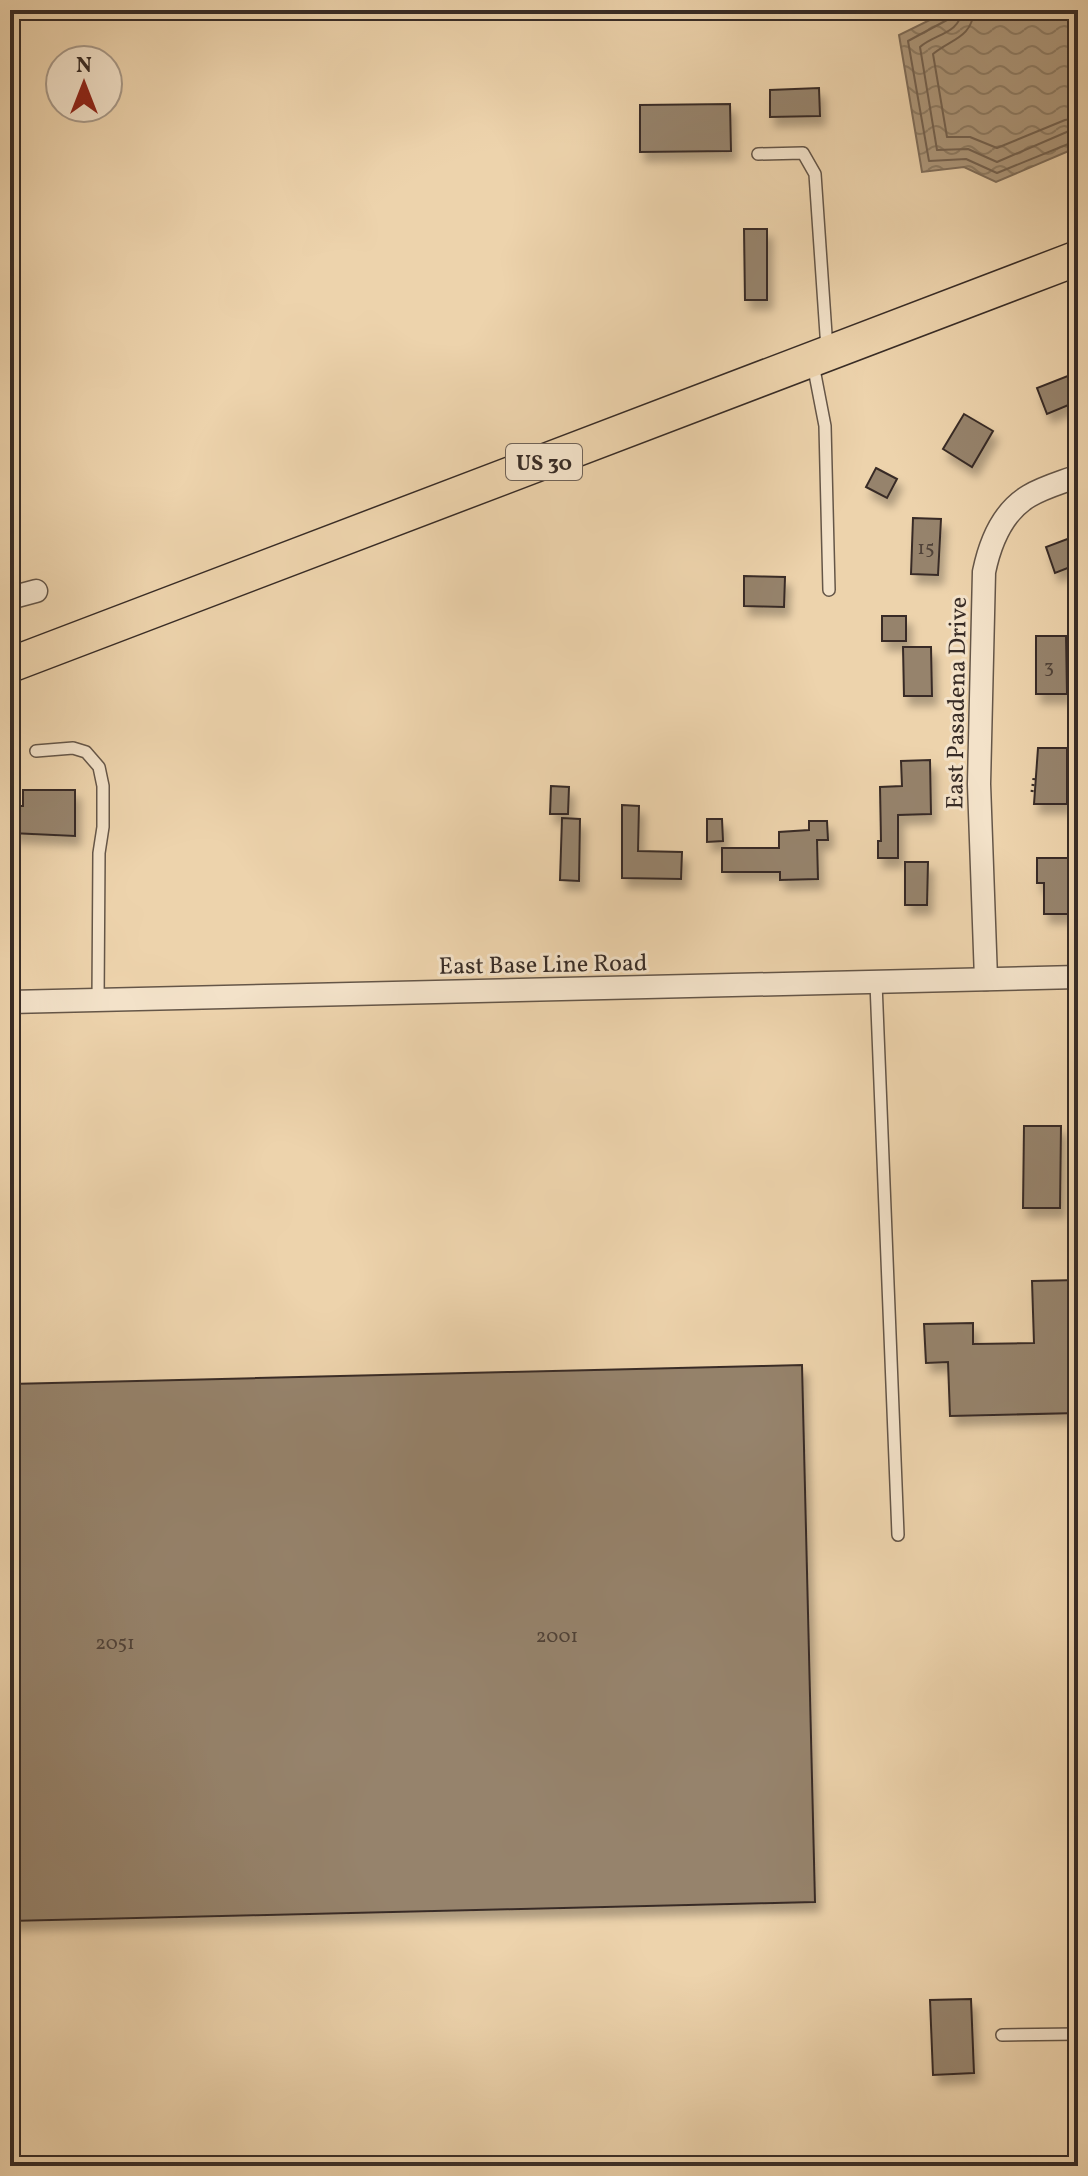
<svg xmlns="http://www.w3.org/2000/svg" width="1088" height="2176" viewBox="0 0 1088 2176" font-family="Vollkorn,serif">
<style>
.water{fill:url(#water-waves);stroke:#7f6e5b;stroke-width:2}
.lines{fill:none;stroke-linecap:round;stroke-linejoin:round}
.shore{stroke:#746352;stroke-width:2}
.building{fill:#96836c;stroke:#382c26;stroke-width:2;filter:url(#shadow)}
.service-casing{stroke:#655648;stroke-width:14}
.minor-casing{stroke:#655648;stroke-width:25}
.primary-casing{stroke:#382c26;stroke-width:37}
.path{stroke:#382c26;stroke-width:3;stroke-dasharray:2 4;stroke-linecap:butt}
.service{stroke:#f3e2c9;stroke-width:11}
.minor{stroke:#f3e2c9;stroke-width:22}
.primary{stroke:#edd3ac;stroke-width:34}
.labels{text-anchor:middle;stroke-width:6;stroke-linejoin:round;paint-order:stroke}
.number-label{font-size:20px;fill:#504238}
.shield{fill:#f3e2c9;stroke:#706357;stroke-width:2}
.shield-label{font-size:22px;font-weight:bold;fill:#382c26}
.street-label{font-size:24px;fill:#382c26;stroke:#f3e2c9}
</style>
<defs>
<pattern id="water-waves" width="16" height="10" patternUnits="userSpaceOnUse" patternTransform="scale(2)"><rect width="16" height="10" fill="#af9a7e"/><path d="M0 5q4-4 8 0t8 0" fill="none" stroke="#8f7e67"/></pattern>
<filter id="shadow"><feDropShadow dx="5" dy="9" stdDeviation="4" flood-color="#0004"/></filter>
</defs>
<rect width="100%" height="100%" fill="#edd3ac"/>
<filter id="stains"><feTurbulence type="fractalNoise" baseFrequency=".0025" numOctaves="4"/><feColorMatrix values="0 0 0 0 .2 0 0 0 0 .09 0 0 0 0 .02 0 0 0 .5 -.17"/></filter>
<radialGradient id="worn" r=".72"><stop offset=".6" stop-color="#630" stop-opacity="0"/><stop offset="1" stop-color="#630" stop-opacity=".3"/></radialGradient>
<!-- water -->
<polygon class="water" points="950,10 1078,10 1078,147 996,182 964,167 922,172 899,35"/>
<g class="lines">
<!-- shore -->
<g class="shore">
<polyline points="951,10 947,20 908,41 929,161 966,159 997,173 1078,140"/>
<path d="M962,10C960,34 934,34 920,47L937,150L968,149L997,162L1069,131L1078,130"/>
<path d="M974,10C972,38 951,39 933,54L947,137H970L997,148L1065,120L1078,118"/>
</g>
</g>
<!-- building -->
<g class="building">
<polygon points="819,88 820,116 770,117 770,90"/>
<polygon points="730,104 731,151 640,152 640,105"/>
<polygon points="744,229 767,229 767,300 745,300"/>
<polygon points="1078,372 1078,401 1047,414 1037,388"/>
<polygon points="964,414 993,431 972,467 943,449"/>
<polygon points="876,468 897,479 887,498 866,487"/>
<polygon points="913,518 941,519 938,575 911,574"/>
<polygon points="1078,535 1078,564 1055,573 1046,547"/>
<polygon points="744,576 785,577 784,607 744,606"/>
<rect x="882" y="616" width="24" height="25"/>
<polygon points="1036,636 1066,636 1067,694 1036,694"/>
<polygon points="903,647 931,647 932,696 904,696"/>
<polygon points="1038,748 1067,748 1067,804 1034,804"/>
<polygon points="930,760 931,814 898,815 898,858 878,858 878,841 881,841 880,787 902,786 901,761"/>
<polygon points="551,786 569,787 568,814 550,814"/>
<polygon points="23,790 75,790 75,836 11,833 12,806 23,806"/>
<polygon points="622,805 639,806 638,851 682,852 681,879 622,878"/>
<polygon points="562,818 580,819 579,881 560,880"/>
<polygon points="707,819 722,819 723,841 707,842"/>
<polygon points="809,821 827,821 828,840 817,840 818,879 780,880 780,872 722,872 722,848 779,848 779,832 809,830"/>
<polygon points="1037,858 1071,858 1071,914 1044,914 1044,883 1037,883"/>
<polygon points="905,862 928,862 927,905 905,905"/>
<polygon points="1024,1126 1061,1126 1060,1208 1023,1208"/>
<polygon points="1078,1280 1078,1413 950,1416 948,1362 926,1363 924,1324 973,1323 973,1344 1034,1343 1032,1281"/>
<polygon points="802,1365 815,1902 10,1921 10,1384"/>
<polygon points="971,1999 974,2073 933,2075 930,2000"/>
</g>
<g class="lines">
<!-- service casing -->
<g class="service-casing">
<g id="service">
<polyline points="758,154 803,153 815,174 827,349"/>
<polyline points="813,364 825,426 829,590"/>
<polyline points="36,751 73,748 86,752 99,767 103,786 103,827 99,853 98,1000"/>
<polyline points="876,983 898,1535"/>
<polyline points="1002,2035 1078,2034"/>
</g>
</g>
<!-- minor casing -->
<g class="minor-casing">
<g id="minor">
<polyline points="10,598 36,591"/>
<path d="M986,979L979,784L984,572C990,543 1002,512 1029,496C1044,487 1063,482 1078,476"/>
<polyline points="10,1002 1078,977"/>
</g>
</g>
<!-- primary casing -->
<g class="primary-casing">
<polyline id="primary" points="10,665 1078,258"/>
</g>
<!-- path -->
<polyline class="path" points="1032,792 1034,778"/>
<!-- service -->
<use href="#service" class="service"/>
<!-- minor -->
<use href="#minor" class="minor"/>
<!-- primary -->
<use href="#primary" class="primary"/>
</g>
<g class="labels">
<!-- number labels -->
<g class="number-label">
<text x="926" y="554">15</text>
<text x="1049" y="673">3</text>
<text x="557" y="1642">2001</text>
<text x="115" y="1649">2051</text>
</g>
<!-- shield labels -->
<rect class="shield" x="506" y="444" width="76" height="36" rx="6"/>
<g class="shield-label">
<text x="544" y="470">US 30</text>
</g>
<!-- street labels -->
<g class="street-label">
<text transform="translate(956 703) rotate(-89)" y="8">East Pasadena Drive</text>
<text transform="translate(543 964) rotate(-1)" y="8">East Base Line Road</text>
</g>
</g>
<!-- margin -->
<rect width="1088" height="2176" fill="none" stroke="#edd3ac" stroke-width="40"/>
<rect x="12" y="12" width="1064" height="2152" fill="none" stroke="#382c26" stroke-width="4"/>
<rect x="20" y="20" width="1048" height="2136" fill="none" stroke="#382c26" stroke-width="2"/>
<!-- north arrow -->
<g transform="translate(84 84)"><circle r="38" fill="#f3e2c9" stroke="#a89988" stroke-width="2"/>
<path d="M0-6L14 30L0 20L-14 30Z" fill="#8f2418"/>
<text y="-12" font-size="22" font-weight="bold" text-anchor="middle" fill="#382c26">N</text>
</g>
<rect width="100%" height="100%" filter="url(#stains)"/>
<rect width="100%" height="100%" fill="url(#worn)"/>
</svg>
